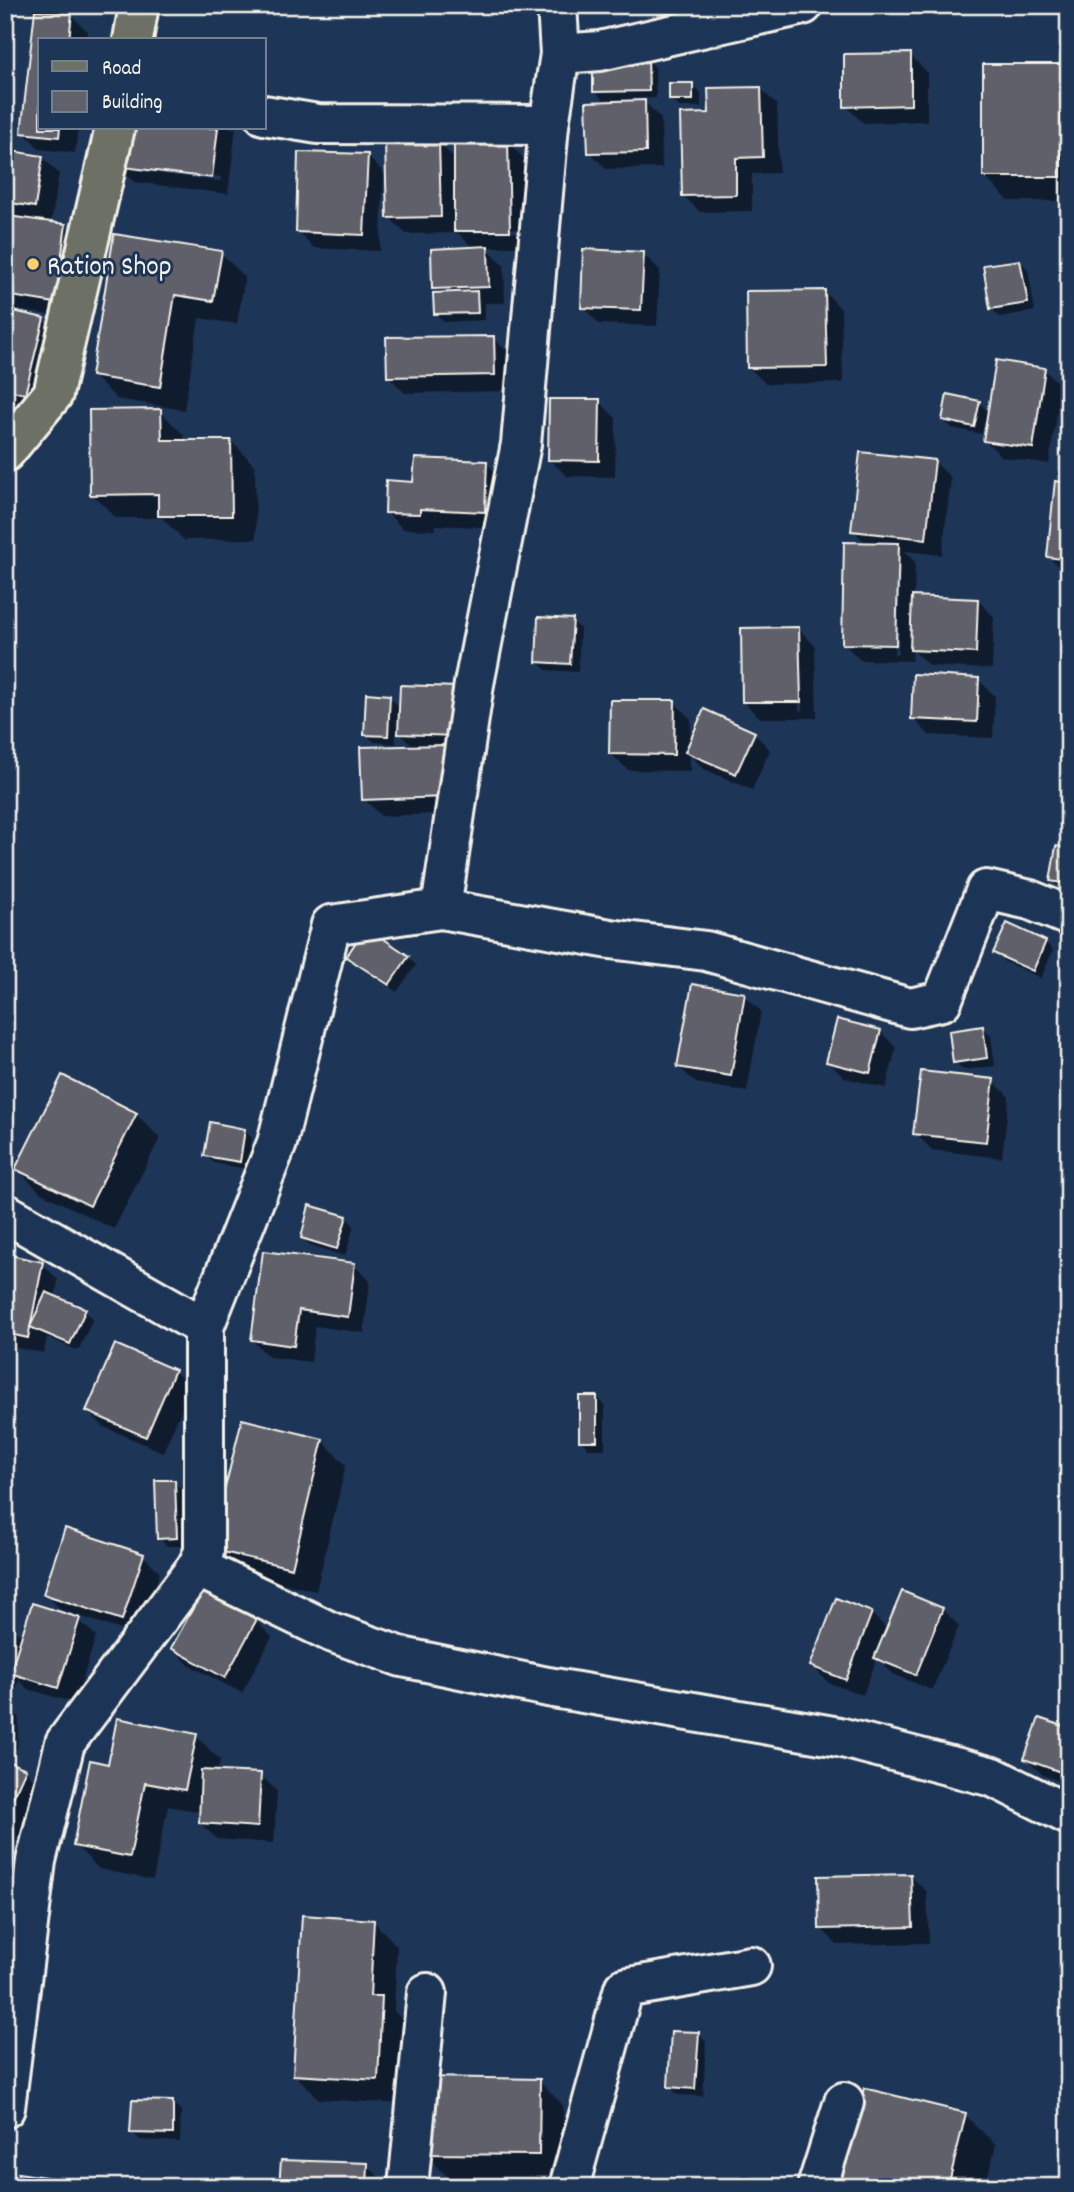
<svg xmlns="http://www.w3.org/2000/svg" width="1074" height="2192" viewBox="0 0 1074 2192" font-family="Dekko,sans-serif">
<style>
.shadow{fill:#0007;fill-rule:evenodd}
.building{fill:#60616a;stroke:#f4f1e8;stroke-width:2}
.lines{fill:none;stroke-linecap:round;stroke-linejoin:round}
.minor-casing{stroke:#f4f1e8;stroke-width:44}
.major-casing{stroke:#f4f1e8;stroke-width:44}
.minor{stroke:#1d3557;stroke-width:38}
.major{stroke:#6c7065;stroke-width:38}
.poi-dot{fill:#ffd166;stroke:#1d3557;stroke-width:2.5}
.labels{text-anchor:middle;stroke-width:6;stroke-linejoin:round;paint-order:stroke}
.poi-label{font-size:28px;fill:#f4f1e8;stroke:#1d3557;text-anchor:start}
</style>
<rect width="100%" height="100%" fill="#1d3557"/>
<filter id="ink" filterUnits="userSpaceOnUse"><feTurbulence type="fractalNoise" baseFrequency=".0143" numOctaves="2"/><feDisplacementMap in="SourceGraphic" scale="14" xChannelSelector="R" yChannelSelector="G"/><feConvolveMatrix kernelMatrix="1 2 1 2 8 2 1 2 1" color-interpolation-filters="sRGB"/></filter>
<g filter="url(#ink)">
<!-- shadow -->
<g class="shadow">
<polygon points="37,12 71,15 88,32 87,40 40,40 40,128 78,128 75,153 40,149 23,132"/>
<polygon points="910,55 927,72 927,121 863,123 846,106"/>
<polygon points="647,59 655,67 656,98 603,100 595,91"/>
<polygon points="1060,66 1069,75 1069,201 1009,201 985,177"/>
<polygon points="692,85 701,93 701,107 679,107 671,99"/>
<polygon points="760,88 777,105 779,173 752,174 752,211 700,212 683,195 711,115"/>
<polygon points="645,102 661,119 662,168 606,169 590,152"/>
<path d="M121,128H236L228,194L134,182L117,165ZM133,166L221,177L220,181L133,170Z"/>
<path d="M438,142L456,160L508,142L524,159L526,247H486L504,265L505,303H485V320L444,322L436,314L440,294L434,288L474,249L458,233L406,234L389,217ZM470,229H519V232L470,233Z"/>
<polygon points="5,152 42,157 59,174 51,224 65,226 82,243 71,318 15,310 5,300 5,244 10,216 5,215"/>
<polygon points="367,156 384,173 380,251 314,248 298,231"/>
<polygon points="116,236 221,253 245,277 237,324 199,318 184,410 117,399 92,375"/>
<polygon points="643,254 660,270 657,326 599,324 583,307"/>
<polygon points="1020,261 1028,270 1035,311 1000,317 992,309"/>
<polygon points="825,292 841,309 843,383 766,384 749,368"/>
<polygon points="5,311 43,320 60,337 41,409 5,400"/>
<polygon points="493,338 510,354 511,391 405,393 388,376"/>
<polygon points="1044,369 1061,386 1049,464 1002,457 985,440 988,420 985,420 982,434 952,428 943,420 979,402 989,413"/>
<polygon points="599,401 616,418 615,477 567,476 550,460"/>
<polygon points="160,411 184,435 185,442 231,441 255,466 256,539 184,540 162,518 116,518 92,494"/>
<path d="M934,461L951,478L942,555L904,551L915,562L914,598L978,600L994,617L992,669L929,666L913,650L912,661L860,660L843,643L867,544L853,530ZM897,559H900L898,654H894Z"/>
<polygon points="486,463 503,479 501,528 436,525 436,530 403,529 386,512 415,484"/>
<polygon points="1069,484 1069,574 1065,573 1049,557"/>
<polygon points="572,620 580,629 578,672 546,670 538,662"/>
<path d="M799,629L815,646L817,718H760L744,702ZM798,643H801L802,710L799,711Z"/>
<polygon points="978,679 995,696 993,738 929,735 913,718"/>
<polygon points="457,689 462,813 381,816 364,799 414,747 396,730 396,744 374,742 366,734 389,697 401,708"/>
<polygon points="674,702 691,719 690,744 754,733 770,750 752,790 704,769 690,755 690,771 628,770 611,754"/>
<polygon points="1069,850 1069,897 1052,880"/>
<polygon points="1045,942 1053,950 1041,978 1003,961 995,953"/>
<polygon points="349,957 408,957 416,965 397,992 357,965"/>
<polygon points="744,995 761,1011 747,1092 696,1083 679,1067"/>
<polygon points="983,1028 991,1036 995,1066 963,1070 955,1062"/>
<polygon points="880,1031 896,1048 886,1088 845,1078 828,1061"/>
<polygon points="5,1070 10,1076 5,1095"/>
<polygon points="993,1081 1009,1097 1002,1158 932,1150 915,1133"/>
<polygon points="136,1114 160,1138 114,1229 41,1193 17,1169"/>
<polygon points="244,1130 252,1138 247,1169 214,1163 206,1155"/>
<polygon points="346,1217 354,1226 345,1256 311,1246 302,1238"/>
<polygon points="5,1256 42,1263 58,1280 55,1298 85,1311 93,1319 78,1351 47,1337 44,1353 5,1346"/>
<polygon points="354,1265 370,1281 364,1333 315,1326 311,1362 269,1357 252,1340"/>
<polygon points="174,1371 191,1388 163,1452 104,1427 88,1411"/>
<polygon points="597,1398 605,1406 605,1449 589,1449 581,1441"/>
<polygon points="322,1440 346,1465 316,1591 236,1572 212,1548"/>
<polygon points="174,1482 182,1490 184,1546 167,1546 159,1538"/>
<polygon points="143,1556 160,1572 139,1636 61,1610 45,1593"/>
<polygon points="942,1609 959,1626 932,1690 893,1674 877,1658 863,1695 829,1683 812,1666 871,1613 888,1630"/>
<polygon points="79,1620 96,1636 75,1703 28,1689 19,1680 14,1698 5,1695 5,1626 12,1628 23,1638"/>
<polygon points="256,1621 272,1637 242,1693 189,1665 173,1648"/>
<polygon points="5,1709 10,1709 19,1717 17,1749 5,1748"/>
<polygon points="1069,1730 1069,1784 1043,1775 1026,1759"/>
<polygon points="196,1736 220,1760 217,1773 260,1775 277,1791 274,1843 217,1839 200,1823 201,1812 168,1806 153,1880 99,1869 75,1845 110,1766"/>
<polygon points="5,1762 25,1770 41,1787 14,1849 5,1845"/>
<polygon points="911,1876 927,1892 929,1943 837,1945 821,1928"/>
<polygon points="5,1899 16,1907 11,1946 5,1945"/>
<polygon points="373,1921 397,1946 394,2011 405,2022 401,2104 319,2099 295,2075"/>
<polygon points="698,2034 706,2042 703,2096 678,2095 670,2086"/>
<polygon points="539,2081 563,2105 563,2178 448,2177 423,2153"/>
<polygon points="173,2103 181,2111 180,2142 140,2140 132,2132"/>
<polygon points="965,2115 996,2145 985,2187 830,2187"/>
<polygon points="367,2165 389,2187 281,2187"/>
</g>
<!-- building -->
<g class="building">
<polygon points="35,10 72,13 69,40 40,40 40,128 60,128 59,137 21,133"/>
<polygon points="911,53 911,105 844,107 844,54"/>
<polygon points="648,58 649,91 593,92 593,59"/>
<rect x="983" y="64" width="78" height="113"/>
<rect x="669" y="83" width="24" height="17"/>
<polygon points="761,87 763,157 736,158 736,195 682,196 680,114 709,113 708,88"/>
<polygon points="645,100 646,152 588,153 586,102"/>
<polygon points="120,128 218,128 212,178 115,166"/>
<polygon points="439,141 441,217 387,218 385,142"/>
<polygon points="454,141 508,141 510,231 454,231"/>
<polygon points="5,150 43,156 35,207 5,202"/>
<polygon points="298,152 368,154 364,235 296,232"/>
<polygon points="8,216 66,224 55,303 5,295 5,233"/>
<polygon points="114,234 222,251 213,301 175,295 160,387 91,376"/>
<polygon points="488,246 489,287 432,289 431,249"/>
<polygon points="583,249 644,252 641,310 581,308"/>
<polygon points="1020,260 1028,303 990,309 983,265"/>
<polygon points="825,290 827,367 747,368 746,291"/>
<polygon points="477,291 478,313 434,314 433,293"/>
<polygon points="5,309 44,318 25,394 5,389"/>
<polygon points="494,336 495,375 387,377 386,337"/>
<polygon points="996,360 1045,368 1033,448 983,441"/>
<polygon points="947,394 980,401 974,427 942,420"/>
<polygon points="549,399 600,399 599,461 548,460"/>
<polygon points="161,409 162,440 231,440 232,516 158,516 158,494 90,495 89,410"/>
<polygon points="860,452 935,460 926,539 851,531"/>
<polygon points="415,458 487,461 485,512 420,509 420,514 385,513 386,480 413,482"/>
<polygon points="1055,481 1069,483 1069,560 1047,557"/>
<polygon points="844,542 899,543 896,645 842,644"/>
<polygon points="912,596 978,599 976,653 910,650"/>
<polygon points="538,617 573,619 570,664 536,662"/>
<polygon points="799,627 801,702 742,702 741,628"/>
<polygon points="913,674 979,678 977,722 911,719"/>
<polygon points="400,685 458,687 456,736 398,734"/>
<polygon points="366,693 390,695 388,736 364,735"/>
<polygon points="610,700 675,700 674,755 609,754"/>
<polygon points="704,709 755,732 736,774 685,752"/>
<polygon points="444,745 446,797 362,800 360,747"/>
<polygon points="1056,846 1069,848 1069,884 1050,881"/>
<polygon points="1007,923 1046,941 1033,971 993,953"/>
<polygon points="366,927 409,956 389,985 346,957"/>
<polygon points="692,984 745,993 731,1076 677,1067"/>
<polygon points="837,1019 881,1030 870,1073 826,1062"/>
<polygon points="983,1026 987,1058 953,1063 949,1031"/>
<polygon points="921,1071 994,1079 986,1142 913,1134"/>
<polygon points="62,1075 137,1113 90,1206 15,1169"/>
<polygon points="210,1122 245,1129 240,1162 204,1156"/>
<polygon points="309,1205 347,1216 337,1249 301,1238"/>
<polygon points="263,1251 355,1263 348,1317 299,1310 294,1346 251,1340"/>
<polygon points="5,1254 43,1262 28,1338 5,1333"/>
<polygon points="46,1292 86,1309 70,1344 30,1327"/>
<polygon points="115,1344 175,1370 146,1437 86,1411"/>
<rect x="579" y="1396" width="18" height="45"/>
<polygon points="242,1419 323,1439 292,1568 210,1549"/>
<polygon points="155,1480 175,1480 177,1538 157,1539"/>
<polygon points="65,1528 144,1554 122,1620 43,1594"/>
<polygon points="203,1590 257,1619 225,1678 171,1648"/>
<polygon points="902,1591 943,1608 916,1675 874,1658"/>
<polygon points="836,1598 872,1612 846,1680 810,1666"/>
<polygon points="32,1603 80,1618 58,1688 10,1673"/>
<polygon points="5,1624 13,1626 5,1655"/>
<polygon points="5,1707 11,1707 9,1742 5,1742"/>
<polygon points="117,1718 197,1734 185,1790 145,1783 130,1857 73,1846 90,1760 108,1764"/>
<polygon points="1039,1718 1069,1728 1069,1775 1024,1759"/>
<polygon points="5,1760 26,1769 5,1815"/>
<polygon points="201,1770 261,1773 258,1827 199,1823"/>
<polygon points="911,1874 913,1927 819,1929 818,1876"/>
<polygon points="302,1915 374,1920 370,1996 382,1996 378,2080 293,2075"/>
<polygon points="671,2031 699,2032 695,2089 668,2087"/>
<polygon points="423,2077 540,2079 539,2155 422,2154"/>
<polygon points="864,2088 966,2113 948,2187 828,2187 833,2168 843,2171"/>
<polygon points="132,2100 173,2101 173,2134 130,2133"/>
<polygon points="281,2160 368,2163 367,2187 279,2187"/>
<polygon points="18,2173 103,2185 103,2187 16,2187"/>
</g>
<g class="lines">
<!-- minor casing -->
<g class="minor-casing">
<g id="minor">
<polyline points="557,5 560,54"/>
<polyline points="264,115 318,124 549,125 560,54 600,51 803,5"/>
<polyline points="441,909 474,684 521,444 549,125"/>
<polyline points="5,1213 204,1327 204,1552 197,1567 65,1743 36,1861 5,2108"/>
<polyline points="204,1327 277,1143 331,925 441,909 610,939 706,951 910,1008 942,1001 986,890 1030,900 1069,916"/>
<polyline points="197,1567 331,1632 402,1657 548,1687 839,1737 993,1777 1069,1815"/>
<polyline points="408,2187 427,1993"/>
<polyline points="569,2187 624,1988 751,1966"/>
<polyline points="817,2187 844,2102"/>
</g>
</g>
<!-- major casing -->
<g class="major-casing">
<g id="major">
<polyline points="133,40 139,5"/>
<polyline points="5,452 53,394 115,128"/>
</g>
</g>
<!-- minor -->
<use href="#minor" class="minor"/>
<!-- major -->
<use href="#major" class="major"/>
</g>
</g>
<!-- markers -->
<circle class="poi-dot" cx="33" cy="264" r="7"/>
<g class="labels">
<!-- poi labels -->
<g class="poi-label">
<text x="47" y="274">Ration Shop</text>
</g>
</g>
<!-- margin -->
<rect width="1074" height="2192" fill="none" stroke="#1d3557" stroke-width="28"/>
<rect x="14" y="14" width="1046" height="2164" fill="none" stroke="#f4f1e8" stroke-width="2.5" filter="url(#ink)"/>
<!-- legend -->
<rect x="38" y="38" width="228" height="91" fill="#1d3557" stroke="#738091" stroke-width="2"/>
<rect x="52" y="61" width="35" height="10" fill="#6c7065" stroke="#738091" stroke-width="2"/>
<text x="102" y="74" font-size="21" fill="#f4f1e8">Road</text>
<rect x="52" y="91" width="35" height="21" fill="#60616a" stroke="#738091" stroke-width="2"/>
<text x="102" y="108" font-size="21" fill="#f4f1e8">Building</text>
</svg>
